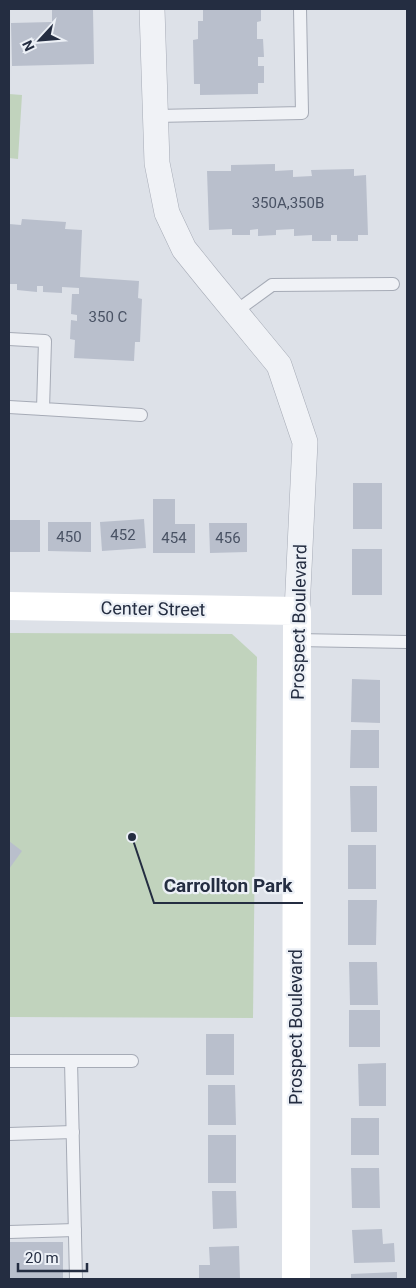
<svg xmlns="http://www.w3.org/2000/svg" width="416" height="1288" viewBox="0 0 416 1288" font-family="Roboto,sans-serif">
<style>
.green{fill:#c1d3bd}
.building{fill:#b9bfcc}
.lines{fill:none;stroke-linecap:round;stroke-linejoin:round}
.lane-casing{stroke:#a6abb6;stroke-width:14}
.street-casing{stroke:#a6abb6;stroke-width:26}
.lane{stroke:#f0f2f6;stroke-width:12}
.street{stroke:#f0f2f6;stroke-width:25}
.secondary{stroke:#fff;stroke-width:28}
.labels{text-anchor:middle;stroke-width:4.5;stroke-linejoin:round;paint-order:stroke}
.number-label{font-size:15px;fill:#495264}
.street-label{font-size:18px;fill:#242d41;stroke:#ecf0f6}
.leader{fill:none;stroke:#242d41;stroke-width:2}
.callout-dot{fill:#242d41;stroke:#ecf0f6;stroke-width:2}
.callout-label{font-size:19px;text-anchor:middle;font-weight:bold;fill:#242d41;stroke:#ecf0f6;stroke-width:4.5;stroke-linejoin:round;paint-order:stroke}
</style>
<rect width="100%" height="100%" fill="#dde1e8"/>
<!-- green -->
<g class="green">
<polygon points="9,94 22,95 18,159 9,158"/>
<polygon points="9,633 232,634 257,657 253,1018 9,1017"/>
</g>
<!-- building -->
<g class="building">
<polygon points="52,9 93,9 94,64 12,66 11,23 52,22"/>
<polygon points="203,9 261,9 261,21 257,22 257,39 263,39 264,57 258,57 258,66 264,66 264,83 258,83 258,94 200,95 200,84 194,84 193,40 198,39 198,21 203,21"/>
<polygon points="275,164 275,171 293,170 293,177 312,176 311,170 354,169 354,176 366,175 368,235 358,235 358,241 337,241 337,235 331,235 331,241 312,241 312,235 294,236 294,229 276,230 276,235 258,236 258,229 250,230 250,235 232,235 232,229 209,230 207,171 231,171 231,165"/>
<polygon points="22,219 66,222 65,229 82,230 80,277 139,281 138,298 142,299 140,342 135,342 134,361 74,358 75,340 70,339 71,320 77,321 77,315 71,314 72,294 79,294 79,288 62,287 62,293 43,292 43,286 37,286 37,292 17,290 17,284 9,284 9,224 21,225"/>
<rect x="353" y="483" width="29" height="46"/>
<polygon points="153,499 175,499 175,524 195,524 195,553 153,553"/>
<polygon points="144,519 146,548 102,551 100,522"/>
<rect x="9" y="520" width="31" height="32"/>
<polygon points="48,522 91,522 91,552 48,551"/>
<polygon points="209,523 247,523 247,552 210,553"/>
<rect x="352" y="549" width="30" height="46"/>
<polygon points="352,679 380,680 380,723 351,722"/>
<polygon points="351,730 379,730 379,768 350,768"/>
<polygon points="350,786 377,786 377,832 351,832"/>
<polygon points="9,841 22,851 9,869"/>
<rect x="348" y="845" width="28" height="44"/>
<polygon points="348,900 377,900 376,945 348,945"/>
<polygon points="349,962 377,962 378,1005 350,1005"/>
<rect x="349" y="1010" width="31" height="37"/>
<rect x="206" y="1034" width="28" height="41"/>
<polygon points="386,1063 386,1106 359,1106 358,1064"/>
<polygon points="208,1085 235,1085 236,1125 208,1125"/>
<rect x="351" y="1118" width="28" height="37"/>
<rect x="208" y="1135" width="28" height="48"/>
<polygon points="351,1168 379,1168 380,1208 352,1208"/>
<polygon points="212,1191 236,1191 237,1228 213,1229"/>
<polygon points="382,1229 383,1244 394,1243 395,1262 354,1263 352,1230"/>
<rect x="9" y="1242" width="54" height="37"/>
<polygon points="239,1246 240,1279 199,1279 199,1265 210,1265 209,1247"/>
<polygon points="397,1272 397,1279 351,1279 351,1274"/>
</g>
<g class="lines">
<!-- lane casing -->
<g class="lane-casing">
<g id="lane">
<polyline points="155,116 302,113 300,9"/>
<polyline points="235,312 272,285 393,284"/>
<polyline points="9,339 45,341 43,409 141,415"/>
<polyline points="9,407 43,409"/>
<polyline points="297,640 407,642"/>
<polyline points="9,1061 132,1061"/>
<polyline points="71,1061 76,1279"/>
<polyline points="9,1134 73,1132"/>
<polyline points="9,1232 75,1230"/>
</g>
</g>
<!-- street casing -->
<g class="street-casing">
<polyline id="street" points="152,9 157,163 167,213 184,249 209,280 279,365 305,442 297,611"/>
</g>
<!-- lane -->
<use href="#lane" class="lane"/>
<!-- street -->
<use href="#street" class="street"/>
<!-- secondary -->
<polyline class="secondary" points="9,606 297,611 296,1279"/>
</g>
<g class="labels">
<!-- number labels -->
<g class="number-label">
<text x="288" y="208">350A,350B</text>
<text x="108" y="322">350 C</text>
<text x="123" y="540">452</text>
<text x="69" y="542">450</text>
<text x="174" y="543">454</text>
<text x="228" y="543">456</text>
</g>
<!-- street labels -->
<g class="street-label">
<text transform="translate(153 609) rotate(1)" y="6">Center Street</text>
<text transform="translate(299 622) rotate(-89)" y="6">Prospect Boulevard</text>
<text transform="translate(296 1027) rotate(-90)" y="6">Prospect Boulevard</text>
</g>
</g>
<!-- callouts -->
<path class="leader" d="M132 837L154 903H303"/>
<circle class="callout-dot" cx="132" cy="837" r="5"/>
<g class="callout-label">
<text x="228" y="892">Carrollton Park</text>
</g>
<!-- border -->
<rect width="416" height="1288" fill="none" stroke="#242d41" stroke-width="20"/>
<!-- north arrow -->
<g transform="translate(40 40) rotate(244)" stroke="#ecf0f6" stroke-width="4" paint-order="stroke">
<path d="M0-4L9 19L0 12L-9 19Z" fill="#242d41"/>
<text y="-8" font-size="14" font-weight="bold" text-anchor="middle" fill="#242d41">N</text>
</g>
<!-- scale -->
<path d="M18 1263v8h69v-8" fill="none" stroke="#242d41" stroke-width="2.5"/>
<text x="25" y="1263" font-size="15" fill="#242d41" stroke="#ecf0f6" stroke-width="4" paint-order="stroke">20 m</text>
</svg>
